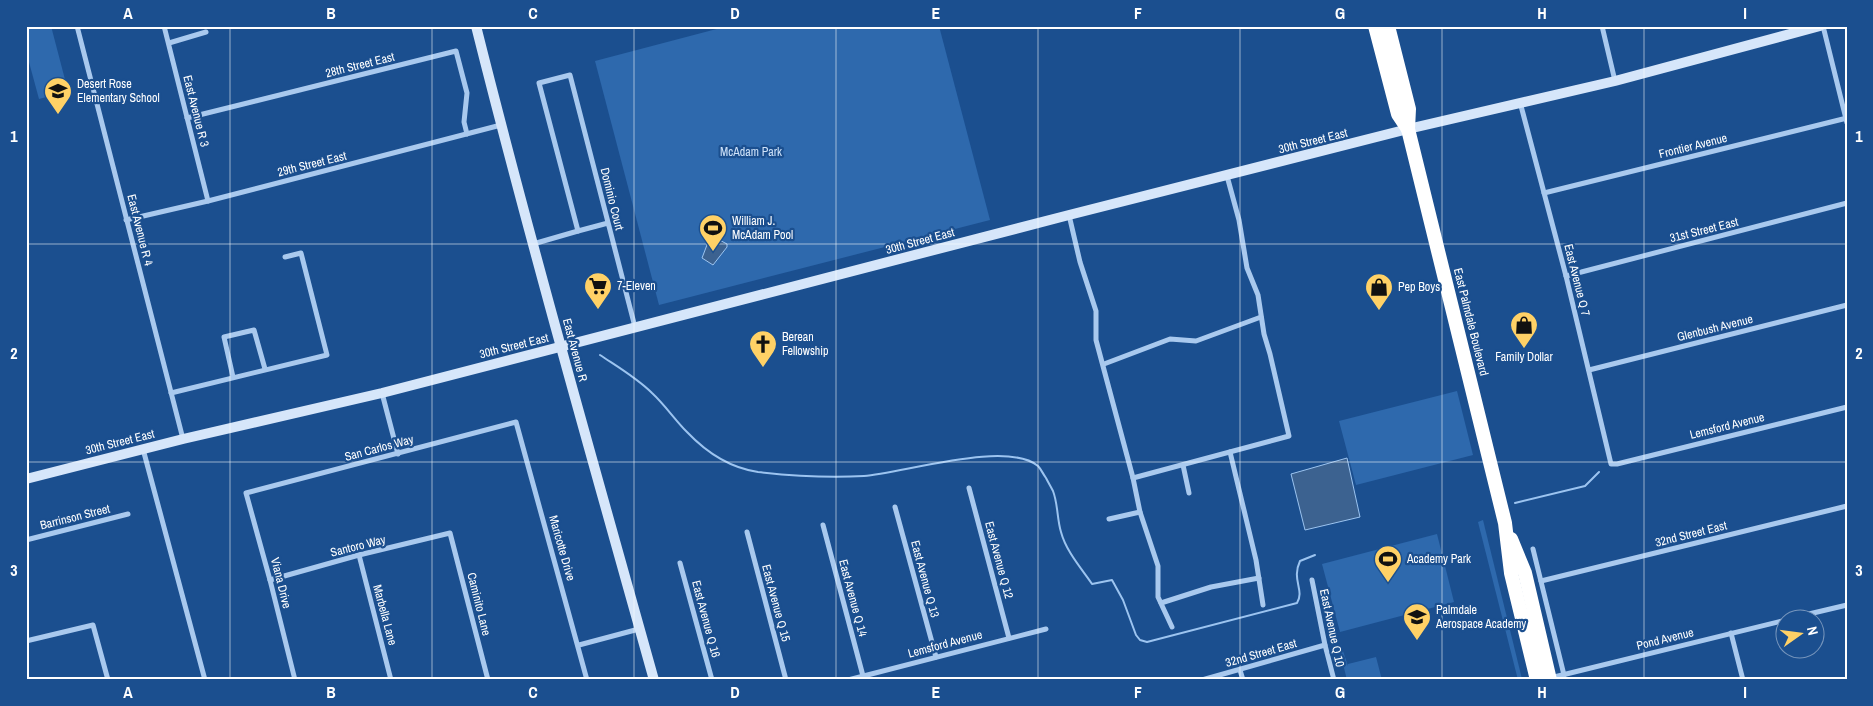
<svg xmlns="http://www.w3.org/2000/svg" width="1873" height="706" viewBox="0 0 1873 706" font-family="'Archivo Narrow',sans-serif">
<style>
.green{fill:#2e69ad}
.water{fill:#3c6290;stroke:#9cc4f0}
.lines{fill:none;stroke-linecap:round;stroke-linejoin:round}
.stream{stroke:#9cc4f0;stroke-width:2}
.street{stroke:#a9c9ee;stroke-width:5}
.secondary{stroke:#d6e6fa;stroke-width:10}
.highway{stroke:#fff;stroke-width:14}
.grid{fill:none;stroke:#fff;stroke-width:1;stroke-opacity:0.55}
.labels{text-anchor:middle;stroke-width:4.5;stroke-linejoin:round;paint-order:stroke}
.street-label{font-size:12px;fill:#fff;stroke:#1b4f8f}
.poi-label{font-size:12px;fill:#fff;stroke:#1b4f8f;text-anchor:start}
.park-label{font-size:12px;fill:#cfe3fa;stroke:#1b4f8f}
.neatline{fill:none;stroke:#fff;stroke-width:2}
.grid-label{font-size:16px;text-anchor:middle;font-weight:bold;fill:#fff}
</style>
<rect width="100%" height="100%" fill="#1b4f8f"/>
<!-- green -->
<g class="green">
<polygon points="26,26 51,26 68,91 39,99 26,51"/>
<polygon points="728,26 939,26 990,220 659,305 595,61"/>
<polygon points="1457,391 1473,455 1356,485 1339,421"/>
<polygon points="1483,520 1522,679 1518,680 1478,522"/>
<polygon points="1437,534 1454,602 1340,632 1322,564"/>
<polygon points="1341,645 1348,666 1348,664 1376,657 1382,680 1347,680 1339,648"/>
</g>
<!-- water -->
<g class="water">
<polygon points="712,236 727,244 727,247 713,265 702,258 710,237"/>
<polygon points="1347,458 1360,517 1305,530 1291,474"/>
</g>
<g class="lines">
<!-- stream -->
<g class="stream">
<path d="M600,355C618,367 637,378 652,393C665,405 675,420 687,432C706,452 731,468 758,472C793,476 830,478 864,476C903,473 1007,440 1038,466C1041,469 1043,474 1046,478C1048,482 1051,487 1053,491C1058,504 1057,519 1061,532C1066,551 1081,568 1092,584L1112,580L1123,600L1136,635L1140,640L1147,642L1297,603C1305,590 1291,580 1300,561L1315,555"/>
<polyline points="1515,503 1585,486 1599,472"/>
</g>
<!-- street -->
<g class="street">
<polyline points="77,26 183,439"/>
<polyline points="164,26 208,201"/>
<polyline points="1602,26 1615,81"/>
<polyline points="1823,26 1847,123"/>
<polyline points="169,43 206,32"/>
<polyline points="1520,102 1566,276 1611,464 1617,464 1847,407"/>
<polyline points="187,118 456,51 467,93 464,122 467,134"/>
<polyline points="1544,193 1847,118"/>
<polyline points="1069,215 1080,262 1096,311 1096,340 1133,478 1140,512 1158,566 1158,597 1172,627"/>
<polyline points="126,220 208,201 501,125"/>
<polyline points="608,223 578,231 539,83 570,75 635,327"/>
<polyline points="533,244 578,231"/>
<polyline points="1566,276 1847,203"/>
<polyline points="1104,364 1170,339 1196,341 1261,317"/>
<polyline points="1589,370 1847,305"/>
<polyline points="233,377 224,337 254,330 265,369"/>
<polyline points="171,393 327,355 301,253 285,257"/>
<polyline points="382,393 398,454"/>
<polyline points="143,449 205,680"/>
<polyline points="1230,452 1256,560 1263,605"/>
<polyline points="1183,465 1189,493"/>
<polyline points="1133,478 1289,436 1270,354 1264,334 1258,295 1247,268 1239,220 1227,176"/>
<polyline points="969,488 1009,638"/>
<polyline points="895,507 936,657"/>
<polyline points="1109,519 1140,512"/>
<polyline points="823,525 863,676"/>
<polyline points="747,532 786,680"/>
<polyline points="26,540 128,514"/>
<polyline points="1533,549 1564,675"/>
<polyline points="359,555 391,680"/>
<polyline points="680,563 712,680"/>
<polyline points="270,580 359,555 450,533 488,680"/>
<polyline points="1312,580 1325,645 1334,680"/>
<polyline points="1541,581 1847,506"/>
<polyline points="1161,603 1211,587 1259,578"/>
<polyline points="1792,618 1847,605"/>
<polyline points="1731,633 1743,680"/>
<polyline points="26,641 93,625 108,680"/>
<polyline points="579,645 639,629"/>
<polyline points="1240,670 1243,680"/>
<polyline points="1550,678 1786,620"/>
<polyline points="295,680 270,580 246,493 516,422 587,680"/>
<polyline points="848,680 1046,629"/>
<polyline points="1202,680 1325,645"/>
</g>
<!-- secondary -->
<g class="secondary">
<path d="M476,26C531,245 593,462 654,680"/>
<polyline points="26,479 183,439 382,393 1069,215 1408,129 1615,81 1820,26"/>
</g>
<!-- highway -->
<g class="highway">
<polyline points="1375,26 1398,114 1408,129"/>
<polyline points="1388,26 1409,109 1408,129 1505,523 1511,573 1537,680"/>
<polyline points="1511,539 1525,573 1550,680"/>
</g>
</g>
<!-- grid -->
<path class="grid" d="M230,26V680M432,26V680M634,26V680M836,26V680M1038,26V680M1240,26V680M1442,26V680M1644,26V680M26,244H1847M26,462H1847"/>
<!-- icons -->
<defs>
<g id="school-pin" transform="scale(1.4375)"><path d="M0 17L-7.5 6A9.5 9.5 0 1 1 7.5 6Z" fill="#ffd166" stroke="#1b4f8f"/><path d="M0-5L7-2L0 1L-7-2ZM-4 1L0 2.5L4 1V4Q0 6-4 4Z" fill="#111"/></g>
<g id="stadium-pin" transform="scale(1.4375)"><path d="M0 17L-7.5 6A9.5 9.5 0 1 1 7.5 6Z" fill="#ffd166" stroke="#1b4f8f"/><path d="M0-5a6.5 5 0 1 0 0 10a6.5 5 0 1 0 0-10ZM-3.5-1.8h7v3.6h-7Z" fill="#111"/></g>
<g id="supermarket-pin" transform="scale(1.4375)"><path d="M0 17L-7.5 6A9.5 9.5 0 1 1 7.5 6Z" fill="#ffd166" stroke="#1b4f8f"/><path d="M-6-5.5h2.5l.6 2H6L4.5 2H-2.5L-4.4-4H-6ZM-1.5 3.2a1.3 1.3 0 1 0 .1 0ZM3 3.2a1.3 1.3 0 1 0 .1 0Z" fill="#111"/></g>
<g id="shop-pin" transform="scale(1.4375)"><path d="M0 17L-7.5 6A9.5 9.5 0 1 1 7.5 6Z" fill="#ffd166" stroke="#1b4f8f"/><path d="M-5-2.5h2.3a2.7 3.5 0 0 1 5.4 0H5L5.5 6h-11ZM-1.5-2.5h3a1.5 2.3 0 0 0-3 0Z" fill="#111"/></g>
<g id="church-pin" transform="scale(1.4375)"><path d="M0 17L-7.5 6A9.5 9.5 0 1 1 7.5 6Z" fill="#ffd166" stroke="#1b4f8f"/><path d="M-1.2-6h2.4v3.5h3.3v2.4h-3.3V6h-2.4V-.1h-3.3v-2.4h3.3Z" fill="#111"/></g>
</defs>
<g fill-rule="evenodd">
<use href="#school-pin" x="58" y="91"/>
<use href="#stadium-pin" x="713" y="228"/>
<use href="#supermarket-pin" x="598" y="286"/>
<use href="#shop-pin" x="1379" y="287"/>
<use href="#shop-pin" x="1524" y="325"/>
<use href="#church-pin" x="763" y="344"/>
<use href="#stadium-pin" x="1388" y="559"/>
<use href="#school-pin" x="1417" y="617"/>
</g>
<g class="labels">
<!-- street labels -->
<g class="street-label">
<text transform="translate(360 65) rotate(-14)" y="4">28th Street East</text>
<text transform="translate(196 111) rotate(76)" y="4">East Avenue R 3</text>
<text transform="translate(1313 141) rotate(-14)" y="4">30th Street East</text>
<text transform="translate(1693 146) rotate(-14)" y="4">Frontier Avenue</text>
<text transform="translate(312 164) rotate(-14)" y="4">29th Street East</text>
<text transform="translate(612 199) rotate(76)" y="4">Dominio Court</text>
<text transform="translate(140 230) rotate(76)" y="4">East Avenue R 4</text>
<text transform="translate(1704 230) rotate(-14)" y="4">31st Street East</text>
<text transform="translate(920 241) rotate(-15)" y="4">30th Street East</text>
<text transform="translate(1577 280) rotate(76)" y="4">East Avenue Q 7</text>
<text transform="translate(1471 322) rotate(76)" y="4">East Palmdale Boulevard</text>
<text transform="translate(1715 328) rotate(-14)" y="4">Glenbush Avenue</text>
<text transform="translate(514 346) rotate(-14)" y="4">30th Street East</text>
<text transform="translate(575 350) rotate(75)" y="4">East Avenue R</text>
<text transform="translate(1727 426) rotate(-14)" y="4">Lemsford Avenue</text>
<text transform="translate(120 442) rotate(-14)" y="4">30th Street East</text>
<text transform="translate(379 448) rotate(-15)" y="4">San Carlos Way</text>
<text transform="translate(75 517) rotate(-14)" y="4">Barrinson Street</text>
<text transform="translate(1691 534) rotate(-14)" y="4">32nd Street East</text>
<text transform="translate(358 546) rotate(-14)" y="4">Santoro Way</text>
<text transform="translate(562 548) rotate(74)" y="4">Maricotte Drive</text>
<text transform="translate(999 560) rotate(75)" y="4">East Avenue Q 12</text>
<text transform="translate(925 579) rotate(75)" y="4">East Avenue Q 13</text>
<text transform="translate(281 583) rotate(76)" y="4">Viana Drive</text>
<text transform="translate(853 598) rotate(75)" y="4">East Avenue Q 14</text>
<text transform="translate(776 603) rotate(75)" y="4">East Avenue Q 15</text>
<text transform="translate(479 604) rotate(76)" y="4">Caminito Lane</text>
<text transform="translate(385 615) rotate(75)" y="4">Marbella Lane</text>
<text transform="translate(706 619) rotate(75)" y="4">East Avenue Q 16</text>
<text transform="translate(1332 628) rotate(78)" y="4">East Avenue Q 10</text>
<text transform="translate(1665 639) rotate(-14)" y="4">Pond Avenue</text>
<text transform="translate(945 644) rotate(-15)" y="4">Lemsford Avenue</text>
<text transform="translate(1261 653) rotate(-16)" y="4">32nd Street East</text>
</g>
<!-- poi labels -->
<g class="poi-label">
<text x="77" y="88">Desert Rose<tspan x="77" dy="14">Elementary School</tspan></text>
<text x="732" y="225">William J.<tspan x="732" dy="14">McAdam Pool</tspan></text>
<text x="617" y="290">7-Eleven</text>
<text x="1398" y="291">Pep Boys</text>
<text x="782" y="341">Berean<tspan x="782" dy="14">Fellowship</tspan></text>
<text x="1524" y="361" text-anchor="middle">Family Dollar</text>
<text x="1407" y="563">Academy Park</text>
<text x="1436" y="614">Palmdale<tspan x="1436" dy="14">Aerospace Academy</tspan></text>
</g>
<!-- park labels -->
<g class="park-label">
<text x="751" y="156">McAdam Park</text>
</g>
</g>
<!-- border -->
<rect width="1873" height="706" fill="none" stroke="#1b4f8f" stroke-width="55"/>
<!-- north arrow -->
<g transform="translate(1800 634) rotate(76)"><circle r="24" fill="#1b4f8f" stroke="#7695bc"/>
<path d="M0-4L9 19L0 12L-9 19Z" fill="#ffd166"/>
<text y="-8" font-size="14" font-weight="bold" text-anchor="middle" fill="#ffffff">N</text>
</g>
<rect x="28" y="28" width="1818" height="650" class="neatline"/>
<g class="grid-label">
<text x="128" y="19">A</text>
<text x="331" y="19">B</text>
<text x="533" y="19">C</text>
<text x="735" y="19">D</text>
<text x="936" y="19">E</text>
<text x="1138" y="19">F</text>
<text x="1340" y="19">G</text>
<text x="1542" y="19">H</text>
<text x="1745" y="19">I</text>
<text x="14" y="142">1</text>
<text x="1859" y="142">1</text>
<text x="14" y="359">2</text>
<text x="1859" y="359">2</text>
<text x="14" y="576">3</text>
<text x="1859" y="576">3</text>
<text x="128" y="698">A</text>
<text x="331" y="698">B</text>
<text x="533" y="698">C</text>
<text x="735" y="698">D</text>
<text x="936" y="698">E</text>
<text x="1138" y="698">F</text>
<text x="1340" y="698">G</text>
<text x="1542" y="698">H</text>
<text x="1745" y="698">I</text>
</g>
</svg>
